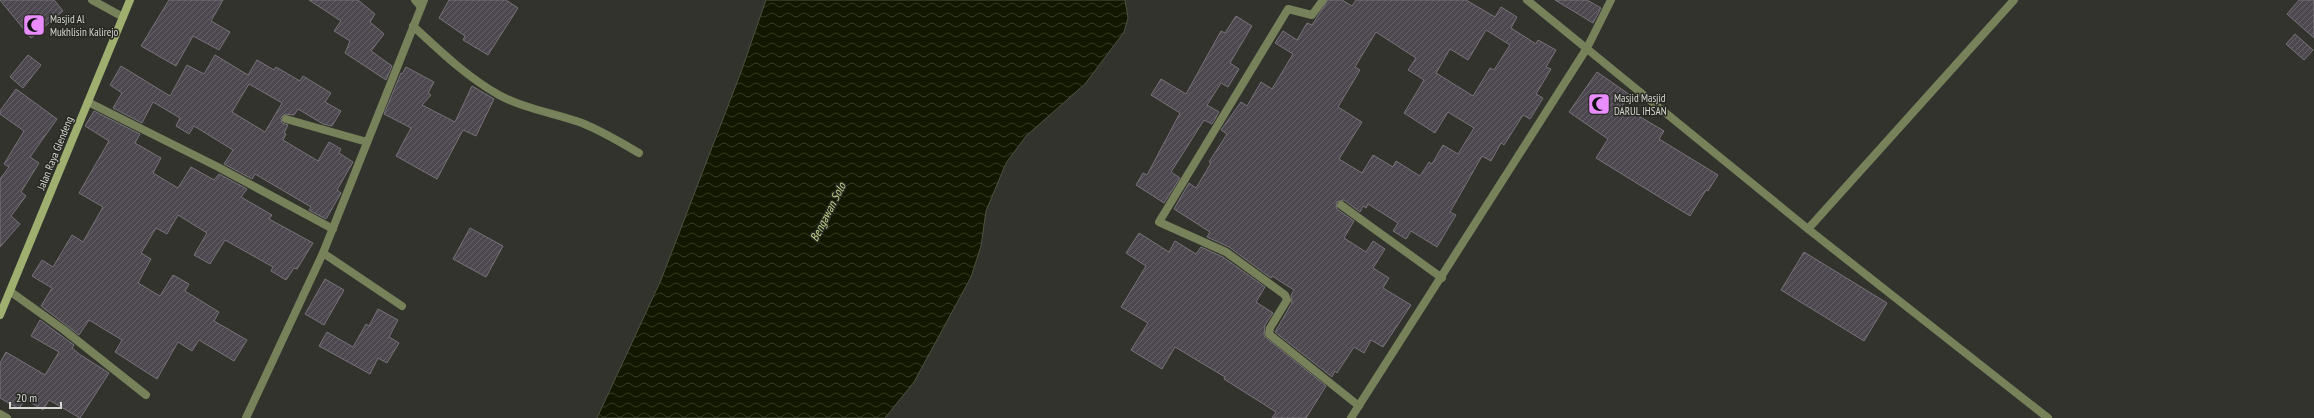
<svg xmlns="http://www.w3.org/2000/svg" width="2314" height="418" viewBox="0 0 2314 418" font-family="'PT Sans Narrow',sans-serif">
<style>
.water{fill:url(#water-waves);stroke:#4d5240}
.building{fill:url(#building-hatch);stroke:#787279;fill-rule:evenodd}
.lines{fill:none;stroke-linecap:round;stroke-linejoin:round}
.service{stroke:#77825a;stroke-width:8}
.minor{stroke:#77825a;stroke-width:8}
.tertiary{stroke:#77825a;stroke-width:8}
.secondary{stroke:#9eaf6f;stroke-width:8}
.labels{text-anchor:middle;stroke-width:3;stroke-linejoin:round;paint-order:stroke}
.poi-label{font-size:11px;fill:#d7d8d4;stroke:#272922;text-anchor:start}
.street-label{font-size:11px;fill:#d7d8d4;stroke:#272922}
.water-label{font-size:12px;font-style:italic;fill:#c3d78c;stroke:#272922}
</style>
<defs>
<pattern id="water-waves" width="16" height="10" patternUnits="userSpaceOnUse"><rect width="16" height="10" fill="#121800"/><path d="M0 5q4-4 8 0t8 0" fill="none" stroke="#343924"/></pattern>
<pattern id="building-hatch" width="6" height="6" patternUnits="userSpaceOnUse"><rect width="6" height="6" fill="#4d484f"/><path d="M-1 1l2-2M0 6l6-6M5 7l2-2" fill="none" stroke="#666267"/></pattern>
</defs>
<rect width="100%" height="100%" fill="#31332c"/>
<!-- water -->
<polygon class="water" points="766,0 1125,0 1128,18 1124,32 1085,84 1026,136 1006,163 986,211 981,246 971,277 914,382 885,418 597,418 661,280 741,72"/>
<!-- building -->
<g class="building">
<polygon points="0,0 54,0 63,11 31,38"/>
<polygon points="169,0 223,0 211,21 230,32 219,50 193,36 176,66 141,46"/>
<polygon points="309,0 358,0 375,14 370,22 384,34 371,51 392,66 386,80 345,53 350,41 334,31 341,21"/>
<polygon points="449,0 506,0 518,8 488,55 463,40 465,36 439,18"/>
<path d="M1328,0H1342L1352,6L1356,0H1466L1495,17L1501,7L1517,17L1511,28L1536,44L1538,40L1556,50L1546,67L1551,69L1536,94L1543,98L1530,119L1523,115L1504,145L1501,143L1491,161L1482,156L1450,212L1456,215L1437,247L1411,231L1406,239L1393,231L1398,223L1368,204L1366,208L1363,206L1360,212L1344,200L1336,202L1337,209L1354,221L1344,238L1366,252L1373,241L1385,249L1373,268L1389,278L1383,288L1411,305L1383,347L1371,340L1364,353L1354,347L1337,373L1335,371L1332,377L1275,332L1292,303L1291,295L1294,290L1272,276L1271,278L1229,247L1207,237L1210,232L1174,209L1189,183L1196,188L1211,163L1209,162L1227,134L1221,130L1241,102L1247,106L1261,82L1272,89L1293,54L1275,43L1283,31L1297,40L1307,23L1312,25ZM1486,30L1510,45L1494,70L1490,68L1473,96L1436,73L1450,49L1468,60ZM1376,32L1416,58L1408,70L1424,80L1404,113L1435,133L1448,112L1474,128L1458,154L1443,145L1432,164L1429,162L1420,176L1396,161L1393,167L1373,155L1362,173L1339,159L1362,122L1338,107L1360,70L1355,67Z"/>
<polygon points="1555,0 1587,0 1601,8 1593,23"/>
<polygon points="2299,0 2314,0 2314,38 2287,14"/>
<polygon points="1236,16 1252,26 1230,63 1239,69 1228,87 1221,83 1207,105 1219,112 1212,124 1204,120 1171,172 1180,178 1164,203 1136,185 1143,173 1147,175 1180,113 1151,95 1161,79 1186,94 1221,31 1225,33"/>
<polygon points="2295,34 2313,50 2304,60 2286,44"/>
<polygon points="28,55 41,65 23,88 10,77"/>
<path d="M215,55L248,75L257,60L274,70L276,67L300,81L303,76L331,93L325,102L341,111L332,126L323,124L298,109L294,115L285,114L281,118L282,123L288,125L284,133L286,134L283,140L318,161L329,142L341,149L339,153L353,162L337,190L341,193L326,219L309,210L311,207L255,174L252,179L224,164L233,150L194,126L189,134L176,126L180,118L153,102L142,123L113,108L122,93L110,85L121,66L170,96L187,65L204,74ZM249,84L282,103L265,132L232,112Z"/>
<polygon points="406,67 434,82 428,93 431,95 422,105 455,122 472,86 494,99 476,136 463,130 437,179 396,156 411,128 384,114 401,73 402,74"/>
<polygon points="1597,72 1630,95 1622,106 1664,131 1659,139 1718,175 1708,191 1706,190 1690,216 1596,158 1608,139 1569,112"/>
<polygon points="16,89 57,119 30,157 39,163 21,192 26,196 11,216 20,224 0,247 0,179 9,167 4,164 24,131 0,114 0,111"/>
<polygon points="94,111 140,134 135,143 161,158 153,173 178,188 191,167 214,180 219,174 247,189 241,197 272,215 269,219 313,243 297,269 294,268 286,280 271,271 273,267 225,240 210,264 194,255 207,233 178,215 167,234 156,228 141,253 151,259 138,283 160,296 173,275 189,284 185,291 219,312 214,321 247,340 234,361 199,340 192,351 178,342 157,379 115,352 122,340 89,320 79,335 41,306 52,288 32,276 42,260 53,267 72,235 83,242 103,207 79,193 109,141 85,126"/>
<polygon points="470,228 503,246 486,277 453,259"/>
<polygon points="1139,233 1169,252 1175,241 1196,254 1201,247 1223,257 1265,287 1256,302 1273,313 1265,325 1264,336 1326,386 1306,418 1272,418 1276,412 1224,379 1225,377 1175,347 1162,369 1131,350 1148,323 1121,307 1146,266 1126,253"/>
<polygon points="1804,252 1887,303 1864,341 1781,290"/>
<polygon points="325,279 344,290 324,325 305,314"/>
<polygon points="378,309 398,320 389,337 399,343 387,363 378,358 370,374 319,346 327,332 353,347 366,324 369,326"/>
<polygon points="40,320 74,345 72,348 79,354 109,373 80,418 49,400 43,410 25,399 19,409 0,398 0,363 6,352 45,375 59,352 31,336"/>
</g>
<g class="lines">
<!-- service -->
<polyline class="service" points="92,0 123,17"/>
<!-- minor -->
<g class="minor">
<polyline points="415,0 421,7"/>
<polyline points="1323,0 1312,15 1288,9 1159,222 1226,252 1285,295 1287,300 1270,328 1269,334 1359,406"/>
<path d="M413,26C440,51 467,77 499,95C525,109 554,113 582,123C602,131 620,142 639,153"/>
<polyline points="1587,48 1611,0"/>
<polyline points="88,102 218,167 333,229"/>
<polyline points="286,119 367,142"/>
<polyline points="1341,205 1442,278"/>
<polyline points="1808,229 2014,0"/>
<polyline points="323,253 402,306"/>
<polyline points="11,292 64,330 146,395"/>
<polyline points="0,414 7,418"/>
<polyline points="246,418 323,253 424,0"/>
</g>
<!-- tertiary -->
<g class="tertiary">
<polyline points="1527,0 1808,229 2048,418"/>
<polyline points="1351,418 1587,48"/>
</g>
<!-- secondary -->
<polyline class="secondary" points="0,315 130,0"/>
</g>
<!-- icons -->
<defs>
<g id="mosque-square" transform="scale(1.15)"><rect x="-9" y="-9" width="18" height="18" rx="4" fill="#e98dfe" stroke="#272922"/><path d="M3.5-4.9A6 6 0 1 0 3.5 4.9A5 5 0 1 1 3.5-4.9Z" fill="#111"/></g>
</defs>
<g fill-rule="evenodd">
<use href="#mosque-square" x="34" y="25"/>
<use href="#mosque-square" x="1599" y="104"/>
</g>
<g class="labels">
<!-- poi labels -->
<g class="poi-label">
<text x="50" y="23">Masjid Al<tspan x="50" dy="13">Mukhlisin Kalirejo</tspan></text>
<text x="1614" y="102">Masjid Masjid<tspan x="1614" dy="13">DARUL IHSAN</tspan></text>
</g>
<!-- street labels -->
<g class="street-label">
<text transform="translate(55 153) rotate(-68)" y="4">Jalan Raya Glendeng</text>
</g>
<!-- water labels -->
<g class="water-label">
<text transform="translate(828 212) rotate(-63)" y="4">Bengawan Solo</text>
</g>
</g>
<!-- scale -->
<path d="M10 402v6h51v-6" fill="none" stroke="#d7d8d4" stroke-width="2"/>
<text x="16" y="402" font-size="12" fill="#d7d8d4" stroke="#272922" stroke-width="3" paint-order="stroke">20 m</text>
</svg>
